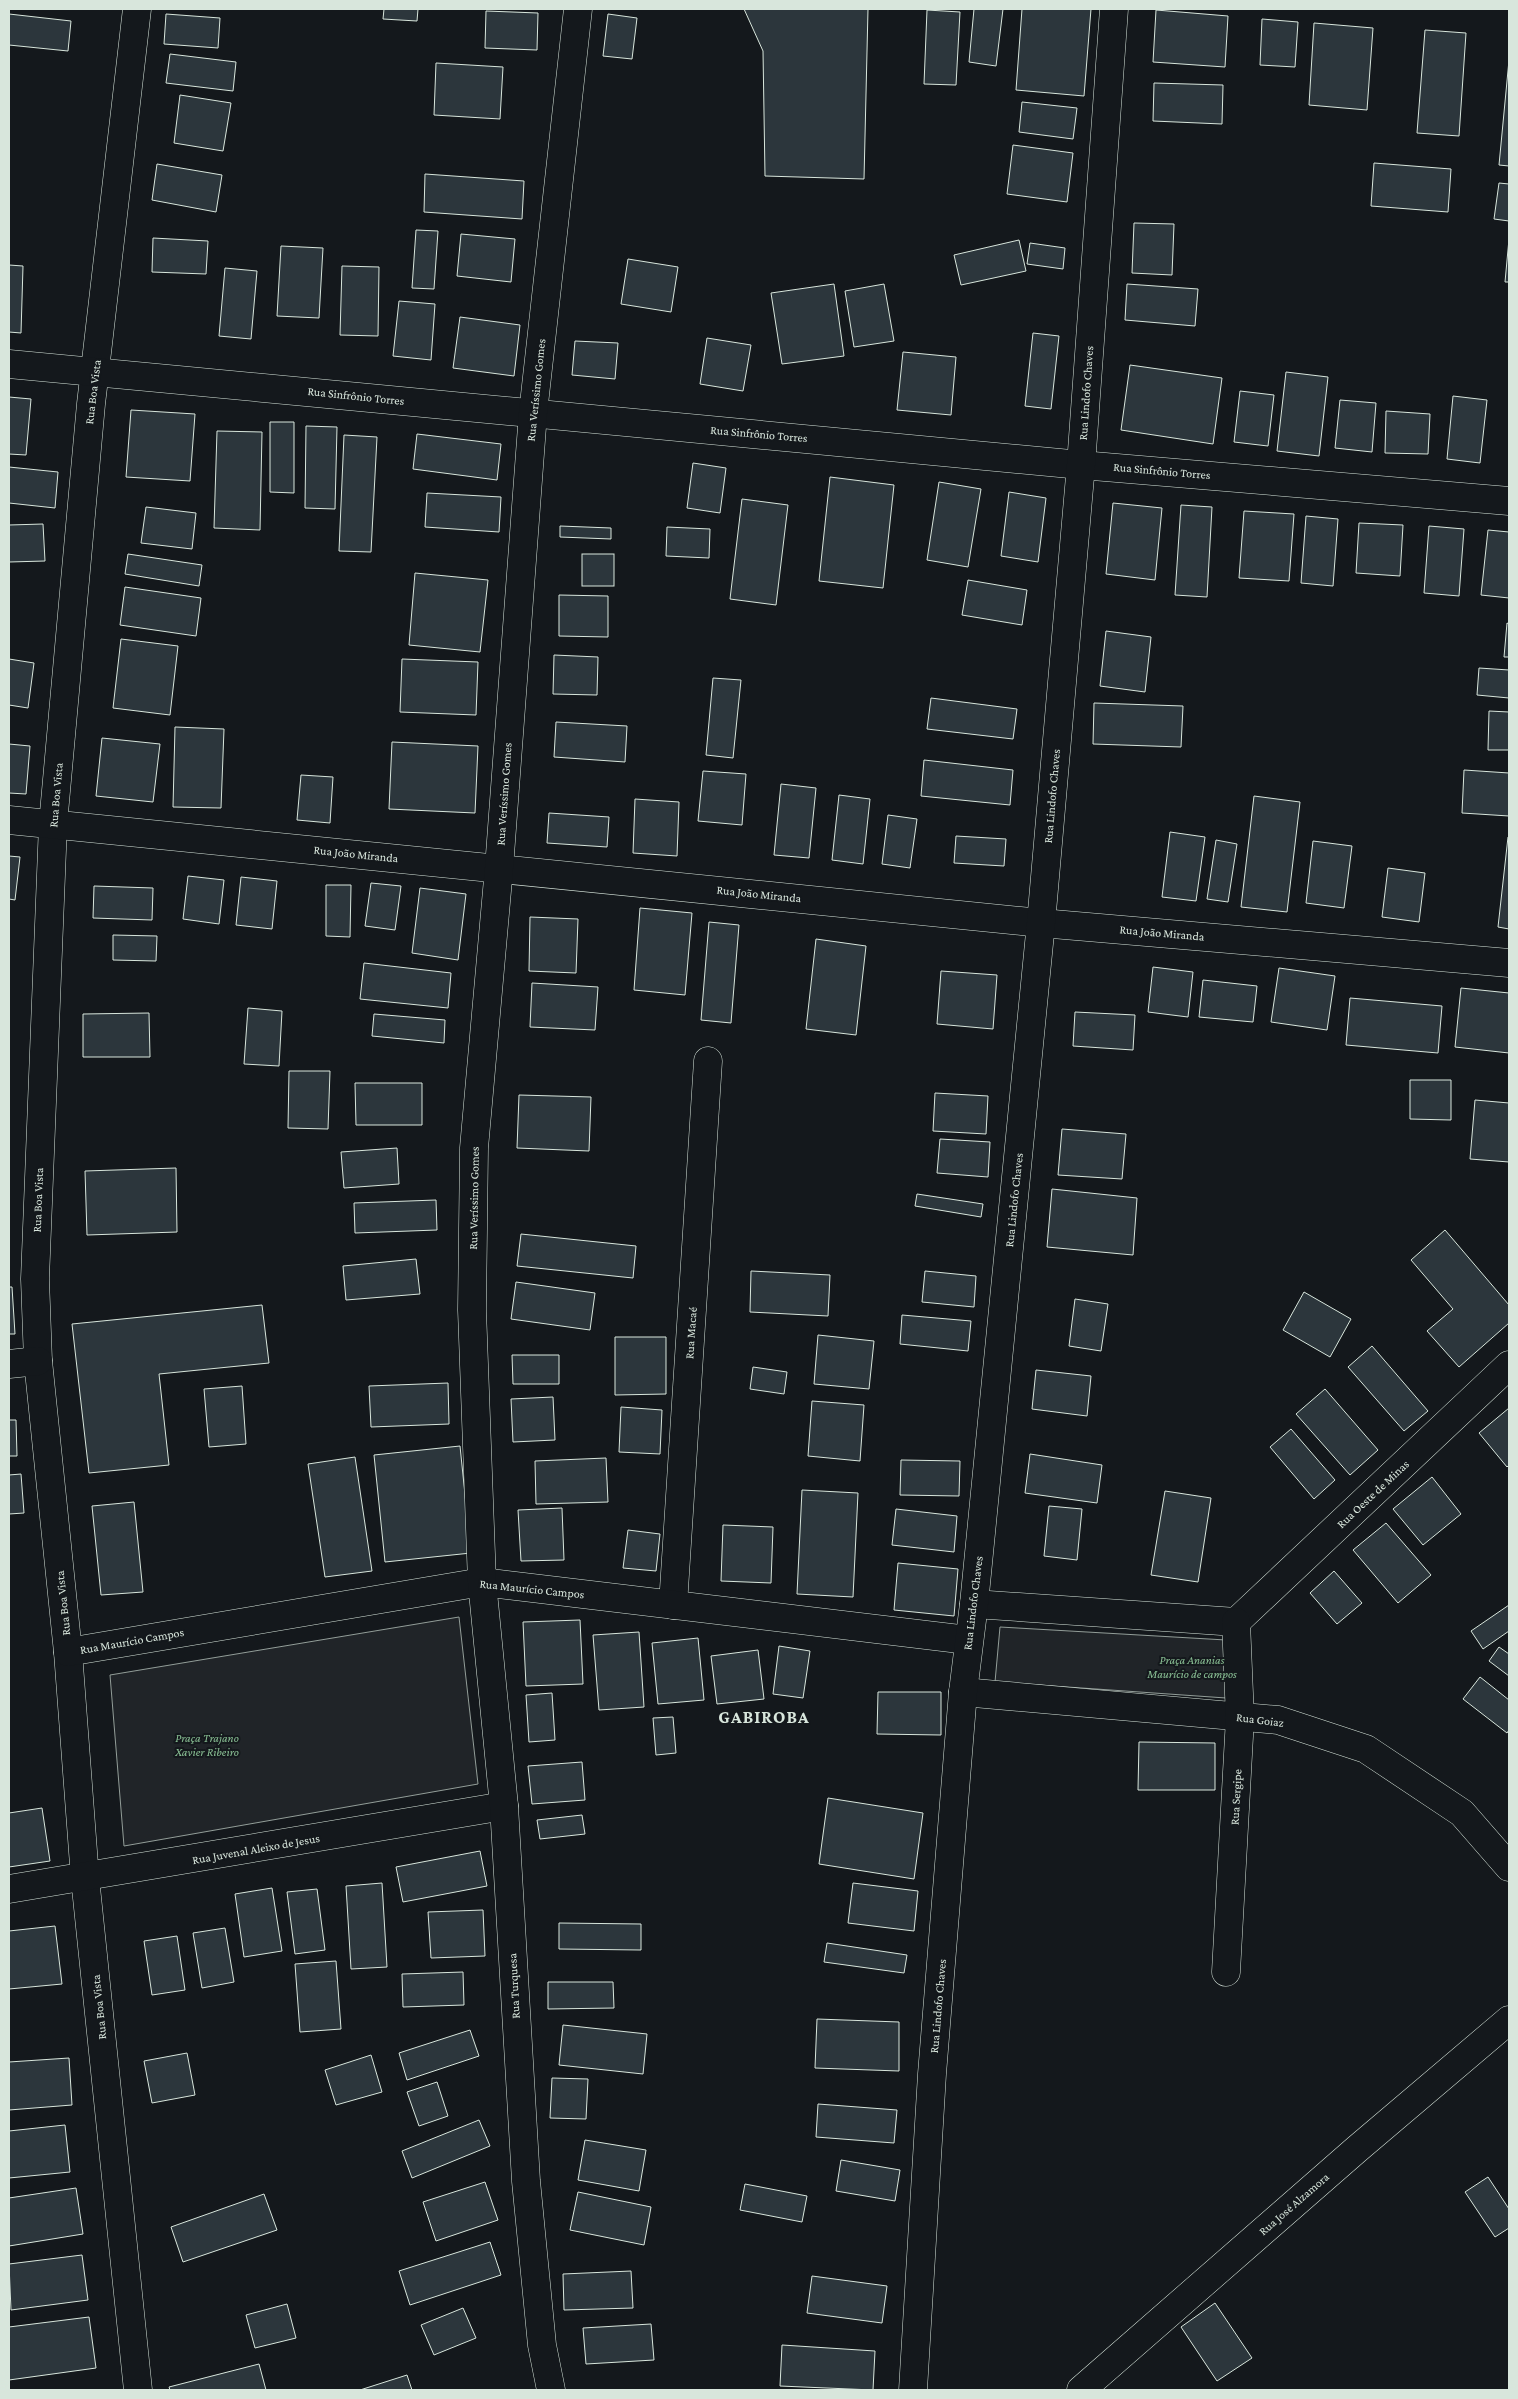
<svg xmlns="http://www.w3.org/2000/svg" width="1518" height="2399" viewBox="0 0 1518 2399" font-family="'Crimson Pro',serif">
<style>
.park{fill:#202428;stroke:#939e99}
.building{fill:#2c363c;stroke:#d8e6dc}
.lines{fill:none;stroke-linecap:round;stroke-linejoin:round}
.minor-casing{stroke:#d8e6dc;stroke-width:29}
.minor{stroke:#14181c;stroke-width:28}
.labels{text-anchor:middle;stroke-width:4;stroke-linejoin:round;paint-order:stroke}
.street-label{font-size:12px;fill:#d8e6dc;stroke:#14181c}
.park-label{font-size:12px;font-style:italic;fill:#8ac095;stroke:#14181c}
.district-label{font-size:18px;font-weight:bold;letter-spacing:1px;fill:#d8e6dc;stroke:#14181c}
</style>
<rect width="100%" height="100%" fill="#14181c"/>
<!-- park -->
<g class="park">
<polygon points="459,1617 478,1784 124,1846 110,1675"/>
<polygon points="1000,1627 1226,1640 1226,1698 995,1682"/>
</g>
<!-- building -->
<g class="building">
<polygon points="384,9 418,9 417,21 383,19"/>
<polygon points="744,9 868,9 864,179 765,176 763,51"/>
<polygon points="974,9 1003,9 996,66 969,62"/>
<polygon points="1022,9 1091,9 1084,96 1016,90"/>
<polygon points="927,10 960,12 956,85 924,84"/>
<polygon points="1156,10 1228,16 1225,67 1153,62"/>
<polygon points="486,11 538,13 537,50 485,48"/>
<polygon points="9,14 71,21 68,51 9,45"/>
<polygon points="166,14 220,18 218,48 164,44"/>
<polygon points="608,14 637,18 632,59 603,56"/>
<polygon points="1262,19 1298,22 1295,67 1260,65"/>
<polygon points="1314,23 1373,28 1367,110 1309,105"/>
<polygon points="1425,30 1466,33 1459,136 1417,133"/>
<polygon points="170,54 236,62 233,91 166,83"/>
<polygon points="1509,60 1509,166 1499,165"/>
<polygon points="436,63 503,67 500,119 434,115"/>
<polygon points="1154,83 1223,85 1222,124 1153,121"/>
<polygon points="180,95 231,103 223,151 174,143"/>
<polygon points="1022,102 1077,108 1073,139 1019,132"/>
<polygon points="1013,145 1073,153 1067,202 1007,194"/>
<polygon points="1374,163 1451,169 1448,212 1371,206"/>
<polygon points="157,164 222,175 216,212 152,200"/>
<polygon points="425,174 524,181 522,219 424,212"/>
<polygon points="1499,183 1509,184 1509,221 1494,219"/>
<polygon points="1134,223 1174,224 1172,275 1132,273"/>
<polygon points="416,230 438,231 434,289 412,288"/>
<polygon points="461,234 515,239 511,282 457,276"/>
<polygon points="153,238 208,241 206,274 152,272"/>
<polygon points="1509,239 1509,282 1505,282"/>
<polygon points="1019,240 1026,271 961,285 954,255"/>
<polygon points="1030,243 1065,248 1063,269 1027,264"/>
<polygon points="281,246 323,248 319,318 277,316"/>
<polygon points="628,259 678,267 671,312 621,304"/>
<polygon points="9,265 23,266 21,333 9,332"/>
<polygon points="342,266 379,267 378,336 340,335"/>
<polygon points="225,268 257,271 251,339 219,336"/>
<polygon points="834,284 844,356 782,364 771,293"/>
<polygon points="884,284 894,341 854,347 845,291"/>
<polygon points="1127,284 1198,289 1195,326 1125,320"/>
<polygon points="399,301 435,304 431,360 393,356"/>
<polygon points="460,317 520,325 514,376 453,368"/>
<polygon points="1033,333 1059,336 1051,409 1025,406"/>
<polygon points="707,338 751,345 743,391 700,384"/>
<polygon points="575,341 618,343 615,379 572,375"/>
<polygon points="903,352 956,357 951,415 897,410"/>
<polygon points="1130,365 1222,378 1213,444 1121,430"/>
<polygon points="1286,372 1328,377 1319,456 1277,451"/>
<polygon points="1240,391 1274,395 1268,446 1234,442"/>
<polygon points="1453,396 1487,400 1480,463 1447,459"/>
<polygon points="9,397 31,399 26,455 9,454"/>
<polygon points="1340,400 1376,403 1372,452 1335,448"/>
<polygon points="131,410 195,414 190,481 126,477"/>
<polygon points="1386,411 1430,414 1428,454 1385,453"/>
<polygon points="270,422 294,422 294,493 270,492"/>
<polygon points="306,426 337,427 335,509 305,508"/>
<polygon points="217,431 262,432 260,530 214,528"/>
<polygon points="417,434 501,444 497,480 413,469"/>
<polygon points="344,435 377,437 371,552 339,551"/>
<polygon points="693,463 726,468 720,513 687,508"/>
<polygon points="9,467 58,472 55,508 9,503"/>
<polygon points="830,477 894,485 883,588 819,581"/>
<polygon points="939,482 981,489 968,567 927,560"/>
<polygon points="1009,492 1046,498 1038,562 1001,556"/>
<polygon points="427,493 501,497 499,532 425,527"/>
<polygon points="742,499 788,505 776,605 730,599"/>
<polygon points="1113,503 1162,508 1155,580 1106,574"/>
<polygon points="1181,505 1212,507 1207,597 1175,595"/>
<polygon points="146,507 196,513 192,549 141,543"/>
<polygon points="1244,511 1294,514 1289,581 1239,578"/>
<polygon points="1306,516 1338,519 1333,586 1301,583"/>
<polygon points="1359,523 1403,525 1400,576 1356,573"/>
<polygon points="43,524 45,561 9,562 9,525"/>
<polygon points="560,526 611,528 611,539 560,537"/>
<polygon points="1429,526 1464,529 1459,596 1424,593"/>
<polygon points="667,527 710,529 709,558 666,556"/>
<polygon points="1488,530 1509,532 1509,598 1481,595"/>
<polygon points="128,554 202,565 199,586 125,574"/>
<rect x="582" y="554" width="32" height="32"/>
<polygon points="415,573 488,580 480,652 409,645"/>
<polygon points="968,580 1027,590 1022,625 962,615"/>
<polygon points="125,587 201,598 196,636 120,625"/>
<polygon points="559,595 608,596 608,637 559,636"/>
<polygon points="1507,623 1509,624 1509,657 1504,657"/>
<polygon points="1106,631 1151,637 1145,692 1100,686"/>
<polygon points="121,639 178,646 170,715 113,708"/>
<polygon points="554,655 598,657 597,695 553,694"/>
<polygon points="9,659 34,663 28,708 9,705"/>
<polygon points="402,659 478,662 476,715 400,712"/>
<polygon points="1479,668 1509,670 1509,698 1477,695"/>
<polygon points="713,678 741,680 733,758 706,755"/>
<polygon points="931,698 1017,709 1013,739 927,729"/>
<polygon points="1094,703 1183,706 1181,747 1093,744"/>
<polygon points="1489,711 1509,712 1509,750 1488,750"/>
<polygon points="556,722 627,726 625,762 554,757"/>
<polygon points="175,727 224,729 221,808 173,807"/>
<polygon points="102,738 160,744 153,802 96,796"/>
<polygon points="392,742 478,746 475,813 389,809"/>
<polygon points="9,744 30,746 26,794 9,793"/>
<polygon points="924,760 1013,770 1010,805 921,796"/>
<polygon points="1464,770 1509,773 1509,816 1462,813"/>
<polygon points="703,771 746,774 742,825 698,821"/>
<polygon points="301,775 333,777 330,823 297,820"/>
<polygon points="781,784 816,788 809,858 774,855"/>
<polygon points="839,795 870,799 863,864 832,860"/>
<polygon points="1254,796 1300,802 1287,912 1241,907"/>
<polygon points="635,799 679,802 677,856 633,853"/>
<polygon points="549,813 609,817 607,847 547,843"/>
<polygon points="888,815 917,819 910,868 882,864"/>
<polygon points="1170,832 1205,837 1196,901 1162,897"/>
<polygon points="956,836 1006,839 1004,866 954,863"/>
<polygon points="1508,837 1509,837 1509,929 1498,927"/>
<polygon points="1216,840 1237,844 1228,902 1207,899"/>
<polygon points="1313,841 1352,846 1344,908 1306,903"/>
<polygon points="9,856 20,857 15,900 9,899"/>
<polygon points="1388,868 1425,873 1419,922 1382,917"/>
<polygon points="188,876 224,880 219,924 183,919"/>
<polygon points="241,877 277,881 272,929 236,925"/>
<polygon points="371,883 401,886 395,930 365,926"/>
<polygon points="326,885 351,885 350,937 326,936"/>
<polygon points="94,886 153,888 152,920 93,918"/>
<polygon points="420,888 466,894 458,960 412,953"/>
<polygon points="640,908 692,913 685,995 634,990"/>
<polygon points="530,917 578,919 576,973 529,971"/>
<polygon points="709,922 739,925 731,1023 701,1020"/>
<polygon points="113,935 157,936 156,961 113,960"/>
<polygon points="816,939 866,946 856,1035 806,1029"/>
<polygon points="364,963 451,973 448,1008 360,999"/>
<polygon points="1153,967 1193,972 1188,1017 1148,1012"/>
<polygon points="1279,968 1335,976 1327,1030 1271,1022"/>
<polygon points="941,971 997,975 993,1029 937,1024"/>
<polygon points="1203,980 1257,986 1253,1022 1199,1017"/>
<polygon points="532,983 598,987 595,1030 530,1027"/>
<polygon points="1461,988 1509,993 1509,1053 1455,1047"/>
<polygon points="1350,998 1442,1006 1438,1053 1346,1045"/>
<polygon points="248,1008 282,1011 279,1066 244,1064"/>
<polygon points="1075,1012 1135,1015 1133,1050 1073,1046"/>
<polygon points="149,1013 150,1057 83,1057 83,1014"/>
<polygon points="374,1014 445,1020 444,1043 372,1036"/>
<polygon points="289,1071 330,1071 328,1129 288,1128"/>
<polygon points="1410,1080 1451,1080 1451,1120 1410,1119"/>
<polygon points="355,1083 422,1083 422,1125 356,1125"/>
<polygon points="935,1093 988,1096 986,1134 933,1131"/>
<polygon points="519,1095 591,1097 589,1151 517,1148"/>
<polygon points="1475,1100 1509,1103 1509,1162 1470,1159"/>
<polygon points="1062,1129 1126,1134 1122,1179 1058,1175"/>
<polygon points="940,1139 990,1142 988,1177 937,1173"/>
<polygon points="397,1148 399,1184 344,1188 341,1152"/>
<polygon points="176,1168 177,1232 87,1235 85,1171"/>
<polygon points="1052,1189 1137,1198 1133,1255 1047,1247"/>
<polygon points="917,1194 983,1204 981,1217 915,1206"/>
<polygon points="436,1200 437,1230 355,1233 354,1203"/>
<polygon points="1445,1230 1509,1305 1509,1323 1459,1367 1427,1331 1453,1309 1411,1260"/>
<polygon points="521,1234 636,1246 633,1278 517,1266"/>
<polygon points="416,1259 420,1294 346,1300 343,1266"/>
<polygon points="751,1271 830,1275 828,1316 750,1312"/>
<polygon points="925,1271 976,1276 974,1307 922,1302"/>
<polygon points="516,1282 595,1293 590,1330 511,1319"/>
<polygon points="9,1287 12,1287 15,1334 9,1334"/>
<polygon points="1304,1292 1351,1319 1330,1357 1283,1330"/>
<polygon points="1075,1299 1108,1304 1101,1351 1069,1346"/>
<polygon points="262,1305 269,1363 159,1374 169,1465 89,1473 72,1324"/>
<polygon points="902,1315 971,1321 968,1351 900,1344"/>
<polygon points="818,1335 874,1341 869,1389 814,1384"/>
<polygon points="615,1337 666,1337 666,1394 615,1395"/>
<polygon points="1372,1346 1428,1411 1404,1431 1348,1367"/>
<polygon points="512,1355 559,1355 559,1384 513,1384"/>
<polygon points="753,1367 787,1372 784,1394 750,1389"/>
<polygon points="1036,1370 1091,1376 1087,1416 1032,1409"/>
<polygon points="448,1383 449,1424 371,1427 369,1386"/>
<polygon points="242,1386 246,1444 209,1447 204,1389"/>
<polygon points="1325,1389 1378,1450 1350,1475 1296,1414"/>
<polygon points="553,1397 555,1440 513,1442 511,1399"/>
<polygon points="812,1401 864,1405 860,1461 808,1456"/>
<polygon points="621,1407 662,1410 660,1454 619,1452"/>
<polygon points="1509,1408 1509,1465 1507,1467 1479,1433"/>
<polygon points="9,1420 16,1420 17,1456 9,1456"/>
<polygon points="1291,1429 1335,1480 1314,1499 1270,1447"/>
<polygon points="460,1446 471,1553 385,1562 374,1455"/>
<polygon points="1030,1454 1102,1465 1097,1503 1025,1493"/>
<polygon points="355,1457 372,1571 325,1577 308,1464"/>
<polygon points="606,1458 608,1502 536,1504 535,1461"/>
<polygon points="901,1460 960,1461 959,1496 900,1495"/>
<polygon points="21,1474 24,1513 9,1514 9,1475"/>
<polygon points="1432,1477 1461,1514 1423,1545 1393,1509"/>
<polygon points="802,1490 858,1493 853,1597 797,1594"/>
<polygon points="1165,1491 1211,1498 1198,1582 1151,1575"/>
<polygon points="134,1502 143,1592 101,1595 92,1506"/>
<polygon points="1049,1506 1082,1509 1077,1560 1044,1556"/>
<polygon points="562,1508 564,1560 521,1561 518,1510"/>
<polygon points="896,1509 957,1516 954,1552 892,1545"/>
<polygon points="1386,1523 1431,1575 1398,1603 1353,1550"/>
<polygon points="723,1525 773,1527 771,1583 721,1581"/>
<polygon points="628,1530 660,1534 656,1571 623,1568"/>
<polygon points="898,1563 958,1569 954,1616 894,1610"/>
<polygon points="1334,1571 1362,1603 1337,1624 1310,1593"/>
<polygon points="1509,1605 1509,1631 1483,1649 1471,1631"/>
<polygon points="580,1620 583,1684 526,1686 523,1622"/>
<polygon points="639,1632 644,1707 599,1710 593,1635"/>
<polygon points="698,1638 704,1700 658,1704 652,1643"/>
<polygon points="779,1646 810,1651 803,1698 773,1694"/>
<polygon points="1499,1647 1509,1654 1509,1676 1489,1661"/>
<polygon points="758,1650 764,1699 717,1704 711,1656"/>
<polygon points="1480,1677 1509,1700 1509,1730 1507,1733 1463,1699"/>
<polygon points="878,1692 941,1692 941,1735 877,1734"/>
<polygon points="552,1693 555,1740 529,1742 526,1695"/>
<polygon points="673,1717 676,1753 656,1755 653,1718"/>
<polygon points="1139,1742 1215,1743 1215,1790 1138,1790"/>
<polygon points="582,1762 585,1800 532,1804 528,1766"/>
<polygon points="828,1798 923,1813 914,1879 819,1864"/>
<polygon points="42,1808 50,1861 9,1867 9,1813"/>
<polygon points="582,1815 585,1834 540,1839 537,1820"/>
<polygon points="480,1851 487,1886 403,1902 396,1867"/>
<polygon points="382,1883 387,1967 351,1969 346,1886"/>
<polygon points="853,1883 918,1891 914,1931 848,1923"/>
<polygon points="272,1888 282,1951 244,1957 235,1894"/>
<polygon points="317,1889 325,1950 295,1954 287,1892"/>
<polygon points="483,1910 485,1956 431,1958 428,1912"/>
<polygon points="559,1923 641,1924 641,1950 559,1949"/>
<polygon points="55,1926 62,1984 9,1989 9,1931"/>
<polygon points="225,1928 234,1982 202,1988 193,1933"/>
<polygon points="177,1936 185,1990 152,1995 144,1941"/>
<polygon points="827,1943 907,1955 904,1973 824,1962"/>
<polygon points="336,1961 341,2029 300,2032 295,1964"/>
<polygon points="463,1972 464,2005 403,2007 402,1974"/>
<polygon points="548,1982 613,1982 614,2008 548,2009"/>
<polygon points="817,2019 899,2022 899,2071 815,2068"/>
<polygon points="563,2025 647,2034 643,2074 559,2065"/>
<polygon points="470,2030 479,2056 407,2080 399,2053"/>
<polygon points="187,2053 195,2095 152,2103 144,2061"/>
<polygon points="371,2055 382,2092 336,2105 325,2070"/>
<polygon points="69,2058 72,2105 9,2110 9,2062"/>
<polygon points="552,2078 588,2079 586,2119 550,2118"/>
<polygon points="437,2082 448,2116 419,2126 407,2092"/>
<polygon points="818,2104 897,2110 894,2143 816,2137"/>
<polygon points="479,2120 490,2146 412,2178 402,2151"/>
<polygon points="65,2125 70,2172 9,2178 9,2131"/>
<polygon points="585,2140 646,2150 639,2191 578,2180"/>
<polygon points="841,2160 900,2170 895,2201 836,2191"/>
<polygon points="1488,2177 1509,2209 1509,2228 1495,2237 1465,2192"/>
<polygon points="485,2182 498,2220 436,2241 423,2202"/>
<polygon points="745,2184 807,2196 802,2222 740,2210"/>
<polygon points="76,2188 83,2234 9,2246 9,2198"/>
<polygon points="578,2192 651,2207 644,2245 570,2230"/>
<polygon points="264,2194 277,2230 183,2262 171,2227"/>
<polygon points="490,2242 501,2275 410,2305 399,2271"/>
<polygon points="82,2255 88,2300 11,2310 9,2264"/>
<polygon points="631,2271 633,2308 564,2310 563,2274"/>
<polygon points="812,2276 887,2286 882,2323 807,2313"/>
<polygon points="1215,2303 1252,2358 1217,2381 1181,2327"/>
<polygon points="287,2304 296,2338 255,2348 246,2315"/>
<polygon points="463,2308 476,2338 434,2355 421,2325"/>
<polygon points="89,2317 96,2368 9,2380 9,2327"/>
<polygon points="651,2324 654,2360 586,2364 583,2328"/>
<polygon points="782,2345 875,2351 873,2390 780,2386"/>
<polygon points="259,2364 266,2390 170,2390 169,2387"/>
<polygon points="407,2375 412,2390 360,2390"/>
</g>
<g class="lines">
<!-- minor casing -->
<g class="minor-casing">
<g id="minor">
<polyline points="137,9 91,404 53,824 35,1279 38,1361 68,1652 85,1878 138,2390"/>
<polyline points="9,364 1081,465 1509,501"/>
<polyline points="9,820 1041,923 1509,963"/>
<polyline points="9,1364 38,1361"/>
<polyline points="974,1604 1236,1622"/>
<polyline points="673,1605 708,1061"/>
<polyline points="1236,1622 1509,1365"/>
<polyline points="68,1652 482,1582 968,1640"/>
<polyline points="963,1692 1278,1720 1366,1749 1462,1813 1509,1867"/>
<polyline points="9,1889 504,1806"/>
<polyline points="1226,1972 1240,1718 1236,1622"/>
<polyline points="551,2390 542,2345 526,2181 504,1806 482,1582 472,1310 474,1148 499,868 533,413 578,9"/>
<polyline points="913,2390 932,2074 963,1692 974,1604 1041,923 1081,465 1114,9"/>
<polyline points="1081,2390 1357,2149 1509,2020"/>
</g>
</g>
<!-- minor -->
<use href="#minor" class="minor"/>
</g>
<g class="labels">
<!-- street labels -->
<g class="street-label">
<text transform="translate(536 390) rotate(-84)" y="4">Rua Veríssimo Gomes</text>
<text transform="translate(93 392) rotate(-83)" y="4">Rua Boa Vista</text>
<text transform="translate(1086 393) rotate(-86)" y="4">Rua Lindofo Chaves</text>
<text transform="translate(356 396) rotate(6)" y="4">Rua Sinfrônio Torres</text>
<text transform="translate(759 434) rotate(5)" y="4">Rua Sinfrônio Torres</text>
<text transform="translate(1162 471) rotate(5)" y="4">Rua Sinfrônio Torres</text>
<text transform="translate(504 794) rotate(-86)" y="4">Rua Veríssimo Gomes</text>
<text transform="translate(56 795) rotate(-85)" y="4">Rua Boa Vista</text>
<text transform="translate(1052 796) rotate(-85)" y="4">Rua Lindofo Chaves</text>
<text transform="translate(356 854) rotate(6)" y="4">Rua João Miranda</text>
<text transform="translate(759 894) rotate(6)" y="4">Rua João Miranda</text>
<text transform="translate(1162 933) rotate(5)" y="4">Rua João Miranda</text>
<text transform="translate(474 1198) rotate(-89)" y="4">Rua Veríssimo Gomes</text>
<text transform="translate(38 1200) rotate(-88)" y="4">Rua Boa Vista</text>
<text transform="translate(1014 1200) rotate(-84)" y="4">Rua Lindofo Chaves</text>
<text transform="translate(691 1333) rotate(-86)" y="4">Rua Macaé</text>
<text transform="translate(1373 1494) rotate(-43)" y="4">Rua Oeste de Minas</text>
<text transform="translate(532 1589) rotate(6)" y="4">Rua Maurício Campos</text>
<text transform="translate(63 1603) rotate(-96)" y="4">Rua Boa Vista</text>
<text transform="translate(973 1603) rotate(-83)" y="4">Rua Lindofo Chaves</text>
<text transform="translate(132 1641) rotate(-10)" y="4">Rua Maurício Campos</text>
<text transform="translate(1260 1720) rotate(7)" y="4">Rua Goiaz</text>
<text transform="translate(1236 1797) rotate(-87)" y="4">Rua Sergipe</text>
<text transform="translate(256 1849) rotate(-10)" y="4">Rua Juvenal Aleixo de Jesus</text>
<text transform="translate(514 1986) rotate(-93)" y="4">Rua Turquesa</text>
<text transform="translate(938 2006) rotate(-85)" y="4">Rua Lindofo Chaves</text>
<text transform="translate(99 2007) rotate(-96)" y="4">Rua Boa Vista</text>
<text transform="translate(1294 2204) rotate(-41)" y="4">Rua José Alzamora</text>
</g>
<!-- park labels -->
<g class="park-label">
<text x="1192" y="1664">Praça Ananias<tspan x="1192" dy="14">Maurício de campos</tspan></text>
<text x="207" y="1742">Praça Trajano<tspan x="207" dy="14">Xavier Ribeiro</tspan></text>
</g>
<!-- district labels -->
<g class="district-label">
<text x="764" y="1723">GABIROBA</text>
</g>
</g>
<!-- border -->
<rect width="1518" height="2399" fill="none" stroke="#d8e6dc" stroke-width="20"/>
</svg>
